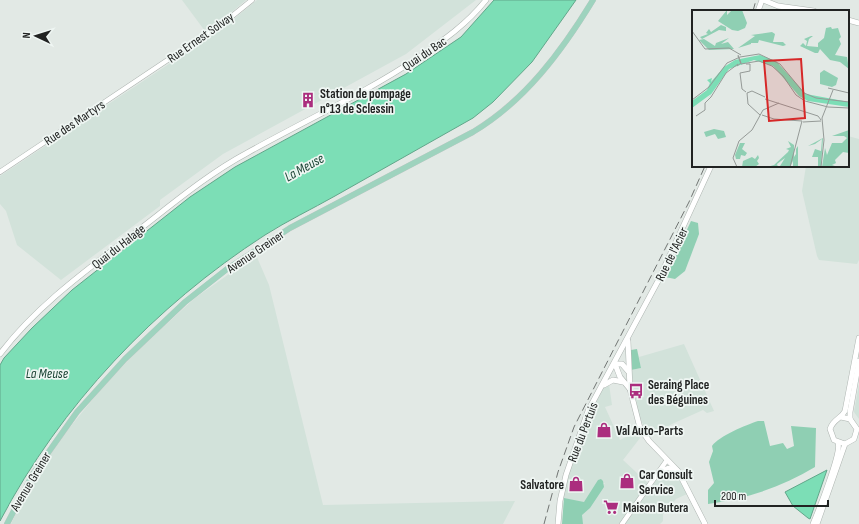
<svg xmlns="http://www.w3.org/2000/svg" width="859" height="524" viewBox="0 0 859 524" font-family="'Sofia Sans Condensed',sans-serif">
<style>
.built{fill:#d2e2da}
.green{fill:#8fcfb3}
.water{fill:#7cdeb6;stroke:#61a68a}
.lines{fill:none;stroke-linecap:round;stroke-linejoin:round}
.tertiary-casing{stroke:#adb4b0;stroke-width:5.5}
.secondary-casing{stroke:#adb4b0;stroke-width:6}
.primary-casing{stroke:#c5c6c6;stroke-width:6}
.tertiary{stroke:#fff;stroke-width:4.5}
.secondary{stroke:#fff;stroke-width:5}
.primary{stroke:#9ed3be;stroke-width:5.5}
.rail{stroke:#717573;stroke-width:1;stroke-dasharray:8 4;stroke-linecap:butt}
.labels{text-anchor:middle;stroke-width:3.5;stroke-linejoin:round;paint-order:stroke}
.street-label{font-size:13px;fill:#212322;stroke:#eff6f3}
.poi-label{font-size:13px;font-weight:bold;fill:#212322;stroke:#eff6f3;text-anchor:start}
.water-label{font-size:14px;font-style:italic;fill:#1c4636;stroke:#eff6f3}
.inset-road{fill:none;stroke:#959a97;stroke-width:1}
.view{fill:#d62828;fill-opacity:0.15;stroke:#d62828;stroke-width:2}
.inset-edge{fill:none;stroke:#212322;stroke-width:2}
</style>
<rect width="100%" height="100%" fill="#e2e9e5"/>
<!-- built -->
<g class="built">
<polygon points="182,0 246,0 227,16 205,31"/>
<polygon points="257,0 476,0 406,54 223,154 160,200 160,206 61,280 17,245 6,211 0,204 0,176 223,28"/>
<polygon points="848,136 859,139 859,260 857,264 819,260 817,256 802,191 806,166 848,166"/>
<polygon points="256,255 269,285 323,505 515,501 503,524 11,524 24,496 58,442 101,389 138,350 195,298"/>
<polygon points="684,344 714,411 707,413 703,410 672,424 649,437 639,416 631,370 641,368 639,357"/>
<polygon points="609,384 612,405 605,407 620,440 637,431 640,438 623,460 651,486 665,469 674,471 687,494 676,499 663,514 663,521 660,524 575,524 605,483 600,483 584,503 563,498 568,475 587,420 602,390"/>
<polygon points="859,384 859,419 854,412"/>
</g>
<!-- green -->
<g class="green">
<polygon points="691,221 698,223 699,234 685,271 675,279 665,277"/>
<polygon points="637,349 641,368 631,370 631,350"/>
<path d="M758,421H764L770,446L783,443L787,449L794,446L791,426L816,428L815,467C782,487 746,499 708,504V490L714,483L709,462L713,451L712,446C719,436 746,425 758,421Z"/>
<polygon points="601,479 603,481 604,487 590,508 582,515 583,524 562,524 564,498 584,502 598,480"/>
</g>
<!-- water -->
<g class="water">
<path d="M494,0H576L532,62L493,102L473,118C427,144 381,170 335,196C312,209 287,221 265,235C155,306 61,405 0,521V365L4,358L32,328L72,290L190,197L235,167L406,74L461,37Z"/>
<polygon points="827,470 810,519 808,518 793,506 785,492"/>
</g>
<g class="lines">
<!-- tertiary casing -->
<g class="tertiary-casing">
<g id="tertiary">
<polyline points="0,172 226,21 252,0"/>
<polyline points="660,471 668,468 677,470"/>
<polyline points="622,524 667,460"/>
</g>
</g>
<!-- secondary casing -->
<g class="secondary-casing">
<g id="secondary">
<polyline points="763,0 778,6 814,11"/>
<polyline points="758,11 762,0"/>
<polyline points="848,20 859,23"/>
<polyline points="628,341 630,389 640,428 649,441 678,471 705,524"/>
<path d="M0,354C38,304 91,267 140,229C175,202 208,174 247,153C304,121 364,94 419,57C444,40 467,24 486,0"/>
<polyline points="615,364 620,377 630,389"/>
<polyline points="615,364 622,364 628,371"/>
<polyline points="604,385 613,380 623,382"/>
<path d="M841,417L850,419L857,429L854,439L845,444L834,440L830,429C833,419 841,419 845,411L859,338"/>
<polyline points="850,419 850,412 859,361"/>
<polyline points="558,524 560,501 566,475 588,411 658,281 711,166"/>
<path d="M813,524C818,512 842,452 838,443"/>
<polyline points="817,524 845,444"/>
</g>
</g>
<!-- primary casing -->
<g class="primary-casing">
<path id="primary" d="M7,524L33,474L77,412L125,359L185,302L227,269L290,228L473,132C525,101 562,51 593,0"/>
</g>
<!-- tertiary -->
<use href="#tertiary" class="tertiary"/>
<!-- secondary -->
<use href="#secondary" class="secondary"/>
<!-- primary -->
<use href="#primary" class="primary"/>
<!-- rail -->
<g class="rail">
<polyline points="753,11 756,0"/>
<polyline points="544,524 558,472 574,427 689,202 705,166"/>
</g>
</g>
<!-- icons -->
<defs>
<g id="building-bare" transform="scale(1.2)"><path d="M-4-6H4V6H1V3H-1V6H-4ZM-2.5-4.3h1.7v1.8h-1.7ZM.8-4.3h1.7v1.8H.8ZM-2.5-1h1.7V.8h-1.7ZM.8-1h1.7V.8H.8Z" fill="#ab2d7e" stroke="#eff6f3" stroke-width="2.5" paint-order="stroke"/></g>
<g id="bus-bare" transform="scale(1.2)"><path d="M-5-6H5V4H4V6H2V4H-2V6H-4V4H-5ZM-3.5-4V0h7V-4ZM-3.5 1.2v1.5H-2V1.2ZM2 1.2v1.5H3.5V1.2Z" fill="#ab2d7e" stroke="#eff6f3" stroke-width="2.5" paint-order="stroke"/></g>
<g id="shop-bare" transform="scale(1.2)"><path d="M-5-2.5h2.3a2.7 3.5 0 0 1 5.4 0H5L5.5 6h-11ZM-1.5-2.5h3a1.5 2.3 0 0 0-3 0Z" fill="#ab2d7e" stroke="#eff6f3" stroke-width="2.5" paint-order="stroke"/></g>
<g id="supermarket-bare" transform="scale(1.2)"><path d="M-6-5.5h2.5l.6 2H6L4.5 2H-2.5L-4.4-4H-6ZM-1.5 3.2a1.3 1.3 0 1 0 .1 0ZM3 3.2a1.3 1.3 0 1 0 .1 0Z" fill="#ab2d7e" stroke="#eff6f3" stroke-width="2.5" paint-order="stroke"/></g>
</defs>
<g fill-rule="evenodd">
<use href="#building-bare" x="308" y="100"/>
<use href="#bus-bare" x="636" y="391"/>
<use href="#shop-bare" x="604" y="430"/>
<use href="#shop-bare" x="627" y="481"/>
<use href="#shop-bare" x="576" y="484"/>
<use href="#supermarket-bare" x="611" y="507"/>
</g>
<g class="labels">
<!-- street labels -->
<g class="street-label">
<text transform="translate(200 37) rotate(-35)" y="5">Rue Ernest Solvay</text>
<text transform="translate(424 53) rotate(-34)" y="5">Quai du Bac</text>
<text transform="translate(74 122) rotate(-34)" y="5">Rue des Martyrs</text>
<text transform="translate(118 246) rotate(-38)" y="5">Quai du Halage</text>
<text transform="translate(255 251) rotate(-34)" y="5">Avenue Greiner</text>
<text transform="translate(671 254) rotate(-64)" y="5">Rue de l'Acier</text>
<text transform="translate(582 432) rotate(-69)" y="5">Rue du Pertuis</text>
<text transform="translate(30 481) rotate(-59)" y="5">Avenue Greiner</text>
</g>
<!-- poi labels -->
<g class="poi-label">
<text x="320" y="98">Station de pompage<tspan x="320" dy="15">n°13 de Sclessin</tspan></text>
<text x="648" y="389">Seraing Place<tspan x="648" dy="15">des Béguines</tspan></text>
<text x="616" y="435">Val Auto-Parts</text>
<text x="639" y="479">Car Consult<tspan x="639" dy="15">Service</tspan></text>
<text x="564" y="489" text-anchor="end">Salvatore</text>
<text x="623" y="512">Maison Butera</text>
</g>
<!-- water labels -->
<g class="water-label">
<text transform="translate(304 167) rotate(-29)" y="5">La Meuse</text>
<text x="47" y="378">La Meuse</text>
</g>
</g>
<!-- overview -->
<g transform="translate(692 10)">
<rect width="157" height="157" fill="#e2e9e5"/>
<path d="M35,0V5L40,0H50L55,13L53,18L46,21L40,20L26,11ZM29,15L34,17V21L27,20L10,29L8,27L16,24L14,23L17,19L19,22ZM139,17L140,19L146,18L149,27L147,29L149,34L143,45L155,47L157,59L148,52L138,50L128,39L126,43H123L108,36L111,33L114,36L115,31L112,29L119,26H121L117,29L115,36L126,37V33L132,28L134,18ZM80,22L83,24L81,32H91L94,35L91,36L67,30L66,33H59V34L46,38L63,26L59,25ZM37,28L29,34L36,32L42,39L17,40L7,30L12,29L23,36L24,33ZM132,60L146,68L144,75L140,77L128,74V63ZM22,119L32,121L34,127L26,129L23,124L14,127L12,122ZM157,120V143L151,142L143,150L144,153L140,155L146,157H130L133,138L135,145L140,133H150L155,128L152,126H140ZM131,128L129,157H126V147H120L123,139L129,141L130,129L123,134L116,136ZM96,131L102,135V147L104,144V139L106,136V157H101V151L98,157L88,156L93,148L85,154L86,157H75L82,155L96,142L97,140L94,139L99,137ZM48,133H53L50,139L55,143L53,146L49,145L48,149H44L43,145ZM66,145L67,148L65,151L67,154L63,157H50L51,151L60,147L63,149Z" fill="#8fcfb3"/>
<path d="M68,45L84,51L114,84L157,92V97L116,91L107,86L81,56L62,50L37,59L15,90L19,84L0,98V91L15,80L18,73L15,70L20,68L19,72L32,57L43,50Z" fill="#7cdeb6"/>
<path class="inset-road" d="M0,21L13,39L37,38L49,45M46,46L49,54L67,51L80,56L91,66L104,85L113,91L136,97L157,98M45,56L49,53L46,45M48,63L58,61V54H54M48,63L50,79L54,82M136,78L157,83M55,83L56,94L68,105M55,83L60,81L73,87M73,89L126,106L129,110M0,90L17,77L35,53L48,47L67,44L88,54L112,83L124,88L157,92M70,105L82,109L110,111M4,106L13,100V93L19,87L34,63L46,54M111,112L129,111M45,157L41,148L47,131L60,120L71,100L87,93M98,157L110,111M129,157L132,130L130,108L141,80"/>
<path class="view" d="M109,49L113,108L77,111L72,51Z"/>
<rect width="157" height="157" class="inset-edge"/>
</g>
<!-- north arrow -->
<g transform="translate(36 36) rotate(274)" stroke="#eff6f3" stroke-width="3" paint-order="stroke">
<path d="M0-3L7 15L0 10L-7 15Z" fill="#212322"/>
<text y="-6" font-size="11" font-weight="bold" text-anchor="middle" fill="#212322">N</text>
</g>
<!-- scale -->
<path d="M715 500v6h113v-6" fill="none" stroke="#212322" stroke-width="2"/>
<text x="721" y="500" font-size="12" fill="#212322" stroke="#eff6f3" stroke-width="3" paint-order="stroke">200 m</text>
</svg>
